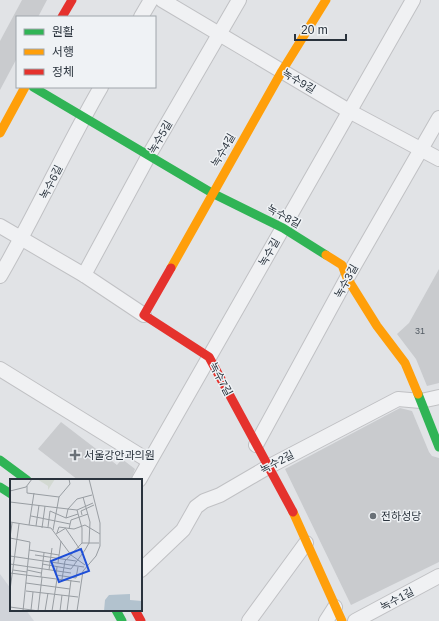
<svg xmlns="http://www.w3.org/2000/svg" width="439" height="621" viewBox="0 0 439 621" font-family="Helvetica,'Noto Sans KR',sans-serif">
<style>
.built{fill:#d0d3d9}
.building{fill:#c9cbce}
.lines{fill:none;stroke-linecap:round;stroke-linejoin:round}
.street-casing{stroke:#c0c1c4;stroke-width:16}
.street{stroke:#f0f1f3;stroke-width:14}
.fast{stroke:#30b455;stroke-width:9}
.slow{stroke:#ff9f0a;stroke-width:9}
.jam{stroke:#e5322d;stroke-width:9}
.poi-dot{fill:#6a7178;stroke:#eff2f5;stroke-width:1.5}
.labels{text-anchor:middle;stroke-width:3;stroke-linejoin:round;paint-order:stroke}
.number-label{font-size:9px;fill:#525a62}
.street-label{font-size:11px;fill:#2a333d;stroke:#eff2f5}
.poi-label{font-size:11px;fill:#2a333d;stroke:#eff2f5;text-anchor:start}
.inset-road{fill:none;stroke:#989da2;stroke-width:1}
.view{fill:#1d4ed8;fill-opacity:0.15;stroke:#1d4ed8;stroke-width:2}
.inset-edge{fill:none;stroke:#2a333d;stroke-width:2}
</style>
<rect width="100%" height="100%" fill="#e1e3e6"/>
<!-- built -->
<polygon class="built" points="0,574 11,589 11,610 26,610 34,621 0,621"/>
<!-- building -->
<g class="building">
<polygon points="22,0 47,0 38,17 17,17 17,58 0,90 0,41"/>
<polygon points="439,269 439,383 427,386 416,359 397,334 409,323"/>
<polygon points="400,408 412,411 429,452 432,456 439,458 439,562 351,605 285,469"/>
<polygon points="61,422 117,465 122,459 135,469 131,480 78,480 38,449"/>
</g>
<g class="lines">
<!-- street casing -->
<g class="street-casing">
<g id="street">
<polyline points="162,0 349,111 439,159"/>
<polyline points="141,17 151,0"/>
<polyline points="0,226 84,275 144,315"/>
<polyline points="84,275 149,155 239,0"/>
<path d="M0,276C36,214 65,149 101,87"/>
<polyline points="0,369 149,461"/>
<polyline points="256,445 347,278 439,118"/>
<polyline points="139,480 413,0"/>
<polyline points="141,570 183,530 196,507 204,501 220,495 268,467 398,399 421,401 439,397"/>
<polyline points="249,621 306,543"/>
<polyline points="326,621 335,607"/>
<polyline points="355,621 439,576"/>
</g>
</g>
<!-- street -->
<use href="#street" class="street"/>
<!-- fast -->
<g class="fast">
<polyline points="33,87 212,193 283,228 326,255"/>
<polyline points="418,394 439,447"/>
<polyline points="0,460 27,480"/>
<polyline points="0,487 11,494"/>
<polyline points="116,610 122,621"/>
</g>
<!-- slow -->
<g class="slow">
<polyline points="0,133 25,87"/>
<polyline points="326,255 342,265 347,278 377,326 405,363 418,394"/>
<polyline points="171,268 282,71 326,0"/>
<polyline points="293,512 342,621"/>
</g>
<!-- jam -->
<g class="jam">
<polyline points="62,17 72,0"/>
<polyline points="171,268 144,315 209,357 293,512"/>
<polyline points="135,610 141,621"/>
</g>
</g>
<!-- markers -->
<g class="poi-dot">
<path d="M73 449h4v4h4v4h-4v4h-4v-4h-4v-4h4z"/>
<circle cx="373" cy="516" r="4"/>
</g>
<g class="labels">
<!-- number labels -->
<g class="number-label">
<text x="420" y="334">31</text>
</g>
<!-- street labels -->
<g class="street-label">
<text transform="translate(299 81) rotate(31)" y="4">녹수9길</text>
<text transform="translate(160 137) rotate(-60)" y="4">녹수5길</text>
<text transform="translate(223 150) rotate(-60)" y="4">녹수4길</text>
<text transform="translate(51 182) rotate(-63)" y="4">녹수6길</text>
<text transform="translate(284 216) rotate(29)" y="4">녹수8길</text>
<text transform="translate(269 252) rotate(-60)" y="4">녹수길</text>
<text transform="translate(346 281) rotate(-61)" y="4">녹수3길</text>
<text transform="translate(221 379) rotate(62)" y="4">녹수7길</text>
<text transform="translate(277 462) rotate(-28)" y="4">녹수2길</text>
<text transform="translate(397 599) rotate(-28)" y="4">녹수1길</text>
</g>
<!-- poi labels -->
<g class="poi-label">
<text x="84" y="459">서울강안과의원</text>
<text x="381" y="520">전하성당</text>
</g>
</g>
<!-- overview -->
<g transform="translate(10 479)">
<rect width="132" height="132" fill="#e1e3e6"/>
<path d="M27,0H45L38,11V7Z" fill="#d3d9d2"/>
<path d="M120,115V121L132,122V132H94L95,121L99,116Z" fill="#b2c2ce"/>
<path class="inset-road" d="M17,7V14L49,18L43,51M0,12L16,8L22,0M49,18L60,5L59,0M0,23L58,30L67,20L82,16M68,35L56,39L58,30L67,31L83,24M72,36L71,32L84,26M21,37L60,45M0,43L19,46L24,14M19,46L41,49L61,76L75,86M26,47L29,26M38,48L40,32L56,39M32,49L35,27M56,50L73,75M59,50L61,41L78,35M47,54L49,48L56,49M46,55L56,49L64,50L75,46L90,55M0,59L20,63L13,132M0,59L2,44M72,64H89M19,71L49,76M25,76L66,82M0,77L74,88M48,84L51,62M0,85L61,94M32,85L61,90L75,71L79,64L80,43L73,18M47,88L46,96L66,99L68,88M3,91L17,93M17,91L31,94M39,91L42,69M0,94L70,103M31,98L34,74M52,100L55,82L72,64V49L67,31M16,104L60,110M0,111L9,45M16,112L68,118M0,128L29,132M21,131L23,113M28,132L32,98M35,132L38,114M42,132L47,100M50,132L52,116M57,132L61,101M67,132L73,92L86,77L90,67V44L79,0"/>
<path class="view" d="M71,70L79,92L49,103L41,82Z"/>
<rect width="132" height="132" class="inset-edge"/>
</g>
<!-- legend -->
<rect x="16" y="16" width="140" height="72" fill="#eff2f5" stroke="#a0a6ab"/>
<rect x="24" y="29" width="20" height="6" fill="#30b455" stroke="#a0a6ab"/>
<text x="52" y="36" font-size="12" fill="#2a333d">원활</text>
<rect x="24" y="49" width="20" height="6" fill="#ff9f0a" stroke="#a0a6ab"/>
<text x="52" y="56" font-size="12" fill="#2a333d">서행</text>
<rect x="24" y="69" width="20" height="6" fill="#e5322d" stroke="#a0a6ab"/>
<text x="52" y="76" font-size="12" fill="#2a333d">정체</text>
<!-- scale -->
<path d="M295 34v6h51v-6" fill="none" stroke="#2a333d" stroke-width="2"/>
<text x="301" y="34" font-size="12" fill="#2a333d" stroke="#eff2f5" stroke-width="3" paint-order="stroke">20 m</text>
</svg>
